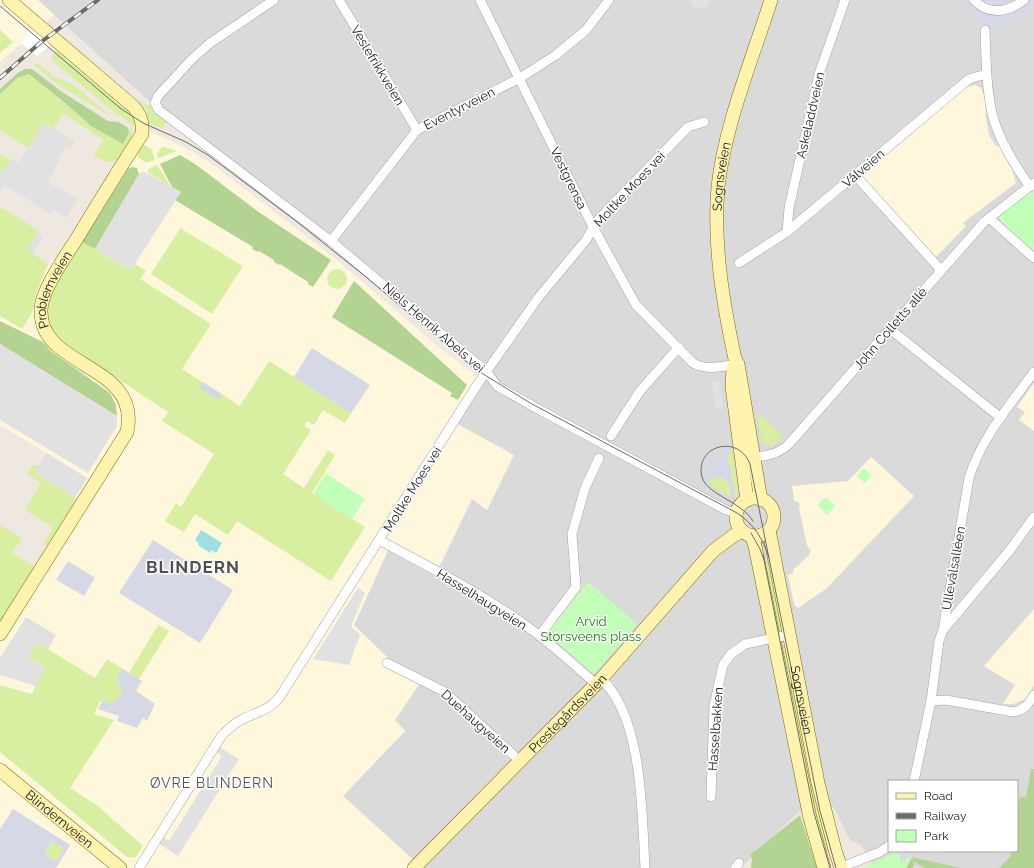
<svg xmlns="http://www.w3.org/2000/svg" width="1034" height="868" viewBox="0 0 1034 868" font-family="Raleway,sans-serif">
<style>
.residential{fill:#dbdada;fill-rule:evenodd}
.education{fill:#fff7db}
.grass{fill:#d8efa1}
.forest{fill:#b2d392}
.park{fill:#c2ffb9}
.parking{fill:#e1e1e1}
.plaza{fill:#d6d9e5;fill-rule:evenodd}
.water{fill:#9de0e2}
.pier{fill:#fff}
.lines{fill:none;stroke-linecap:round;stroke-linejoin:round}
.street-casing{stroke:#a4a4a4;stroke-width:10}
.secondary-casing{stroke:#786c00;stroke-width:14}
.street{stroke:#fff;stroke-width:9}
.secondary{stroke:#fff3b0;stroke-width:13}
.tram{stroke:#6b6b6b;stroke-width:1}
.rail-casing{stroke:#6b6b6b;stroke-width:4}
.rail{stroke:#fff;stroke-width:2.5;stroke-dasharray:8;stroke-linecap:butt}
.labels{text-anchor:middle;stroke-width:3;stroke-linejoin:round;paint-order:stroke}
.street-label{font-size:13px;fill:#1d1d1d;stroke:#fff}
.park-label{font-size:13px;fill:#118500;stroke:#fff}
.neighbourhood-label{font-size:14px;letter-spacing:1px;fill:#505050;stroke:#fff}
.district-label{font-size:17px;font-weight:bold;letter-spacing:1px;fill:#505050;stroke:#fff}
</style>
<rect width="100%" height="100%" fill="#efe8e1"/>
<!-- residential -->
<path class="residential" d="M38,0H1034V868H874L862,846L850,840L833,806L799,812L740,868H414L417,864L343,796L405,731L395,720L389,659L354,625L390,546L442,562L472,499L486,509L460,425L454,422L487,372L337,241L160,111ZM889,781H1017V851H889Z"/>
<!-- education -->
<g class="education">
<polygon points="0,0 38,0 54,15 0,62"/>
<polygon points="975,85 981,88 985,98 986,118 989,135 995,145 999,146 1012,169 1016,183 963,223 966,226 935,258 863,178 863,175 965,88"/>
<polygon points="143,128 184,147 212,164 336,259 442,350 482,379 454,422 514,455 487,510 472,499 437,571 390,546 354,625 389,659 422,680 395,720 405,731 343,796 418,864 414,868 0,868 0,627 79,501 75,498 87,478 0,425 0,333 5,324 0,321 0,316 22,329 24,326 33,311 35,296 48,264 52,258 55,261"/>
<polygon points="1034,383 1034,431 1019,420 1025,412 1017,407"/>
<polygon points="871,457 914,496 826,589 798,608 794,604 788,575 794,573 793,570 809,555 811,550 807,546 799,508 800,504 794,500 792,486 848,481"/>
<polygon points="1034,609 1034,685 1025,699 1013,704 1003,704 1015,685 984,666"/>
</g>
<!-- grass -->
<g class="grass">
<polygon points="0,30 13,42 0,53"/>
<polygon points="59,48 133,113 138,129 114,112 56,64 51,58"/>
<polygon points="38,63 54,77 73,84 110,116 57,84 34,65"/>
<polygon points="26,74 31,75 91,126 123,144 129,133 127,127 131,130 132,136 131,140 118,160 107,162 93,156 104,140 63,113 53,129 44,123 28,148 0,130 0,94 16,78"/>
<polygon points="142,103 152,106 167,121 163,128 158,127 149,123 145,108"/>
<polygon points="143,144 151,149 155,160 146,163 138,157 137,154"/>
<polygon points="162,146 164,147 177,151 158,158 157,154"/>
<polygon points="0,154 11,160 2,172 0,171"/>
<polygon points="157,165 170,185 169,186 148,172 148,169"/>
<polygon points="3,208 39,231 28,250 48,264 35,296 33,311 22,329 0,316 0,209"/>
<polygon points="181,227 183,230 243,266 212,314 151,274"/>
<path d="M82,242L131,270L135,264L146,271L140,279L211,324L182,369L240,406L269,361L351,413L345,423L323,410L314,425L307,421L304,426L311,430L283,474L304,488L328,450L335,455L312,493L365,527L331,581L237,521L228,535L195,514L184,532L165,521L176,503L181,507L214,454L162,421L168,412L61,341C30,305 62,275 82,242Z"/>
<circle cx="337" cy="279" r="10"/>
<polygon points="757,411 780,434 784,435 776,443 768,446 761,440"/>
<path d="M730,449L732,450L738,489L736,498L734,497V485L730,478C731,469 724,456 730,449Z"/>
<polygon points="35,465 39,466 35,473 80,501 51,544 48,546 43,544 53,527 25,510 41,483 27,474 32,466"/>
<path d="M713,476L718,478L722,477C730,482 732,490 730,497L714,488L708,482Z"/>
<polygon points="0,525 22,538 12,553 37,568 0,627"/>
<polygon points="771,561 785,630 776,632 762,565"/>
<polygon points="158,625 169,631 139,679 129,673"/>
<polygon points="38,643 95,678 107,659 123,669 117,678 123,693 112,703 100,701 94,714 114,720 70,788 100,807 100,808 143,846 135,858 127,857 0,752 0,685 32,694 45,667 28,657"/>
<polygon points="789,647 831,850 822,852 779,649"/>
<polygon points="52,841 64,849 56,861 44,854"/>
</g>
<!-- forest -->
<g class="forest">
<polygon points="26,69 32,69 62,92 108,121 118,122 127,127 129,133 123,144 91,126 65,103 29,74 17,78 0,94 0,89 19,72"/>
<polygon points="180,155 195,164 260,213 331,260 313,287 308,284 308,282 280,264 279,265 274,262 274,260 259,251 258,252 252,249 253,247 175,200 181,192 172,187 160,164"/>
<polygon points="132,167 137,168 139,174 95,249 82,242 128,169"/>
<polygon points="354,281 467,385 458,400 450,396 452,393 332,317"/>
<polygon points="0,321 43,342 52,352 110,393 116,405 117,416 0,344"/>
<polygon points="1031,769 1034,769 1034,868 999,868 1010,857 1011,851 1017,851 1017,815 1020,797 1026,797"/>
<polygon points="800,815 817,868 751,868 752,859 750,855"/>
<polygon points="912,857 960,868 925,868 914,862 913,868 906,868"/>
</g>
<!-- park -->
<g class="park">
<polygon points="1034,189 1034,252 1002,225 999,216"/>
<polygon points="864,468 872,475 865,483 856,476"/>
<polygon points="326,473 365,499 352,519 313,494"/>
<polygon points="826,497 836,506 827,515 817,505"/>
<polygon points="588,582 637,624 594,674 547,633"/>
<polygon points="894,853 900,855 900,861 904,862 907,857 912,857 906,868 863,868"/>
</g>
<!-- parking -->
<g class="parking">
<polygon points="689,0 710,0 708,5 701,9 693,7"/>
<polygon points="44,123 75,141 71,148 65,147 48,183 65,191 78,199 66,218 53,209 50,214 5,185 0,193 0,171 2,172 12,159 19,163"/>
<polygon points="142,172 147,173 181,192 131,270 95,249 139,174"/>
<polygon points="37,233 43,237 33,254 28,250"/>
<polygon points="0,344 117,416 117,426 88,473 0,420"/>
<polygon points="720,381 723,407 715,408 712,382"/>
<polygon points="47,453 87,478 75,498 35,472"/>
<polygon points="358,588 365,593 351,626 360,635 349,665 313,659"/>
<polygon points="26,617 56,635 48,649 38,643 28,657 45,667 36,686 0,675 0,658"/>
<polygon points="219,747 239,759 178,856 159,844 163,837 169,841 222,756 216,752"/>
</g>
<!-- plaza -->
<g class="plaza">
<polygon points="963,0 1034,0 1034,7 1016,20 989,31"/>
<polygon points="312,348 370,385 351,413 294,377"/>
<polygon points="203,382 222,394 219,400 199,388"/>
<polygon points="722,449 730,449 727,458 732,473 730,478 735,487 734,497 736,498 734,500 730,497 730,486 724,478 720,477 717,479 713,476 708,482 706,479 710,475 709,465 706,461 708,457 714,460 721,459 724,456 721,453 724,450"/>
<polygon points="153,540 233,590 200,643 119,593"/>
<polygon points="68,561 95,578 84,596 56,580"/>
<polygon points="123,669 142,681 136,691 155,704 147,721 143,718 137,728 117,721 119,716 98,709 102,701 112,703 123,693 117,678"/>
<path d="M13,809L70,845L56,868H0V829ZM52,841L64,849L56,861L44,854Z"/>
</g>
<!-- water -->
<polygon class="water" points="201,530 222,543 216,553 212,550 210,553 198,545 199,543 195,540"/>
<!-- pier -->
<polygon class="pier" points="45,22 61,37 37,56 20,42"/>
<g class="lines">
<!-- street casing -->
<g class="street-casing">
<g id="street">
<polyline points="274,0 210,43 191,60 158,96 155,103 159,110 331,241 487,372 497,386 538,409 726,510 737,513"/>
<polyline points="339,0 417,130"/>
<path d="M480,0L593,227L636,305L693,363C706,371 723,366 738,364"/>
<path d="M974,0C989,16 1008,12 1024,0"/>
<path d="M985,30C986,57 986,85 992,113C998,139 1015,165 1030,187"/>
<polyline points="855,175 941,270"/>
<polyline points="989,218 1034,258"/>
<polyline points="787,232 789,208 819,74 845,0"/>
<polyline points="331,241 417,130 520,78 556,55 586,30 609,0"/>
<polyline points="739,263 787,232 969,79 986,74"/>
<polyline points="890,329 1001,418"/>
<polyline points="611,436 640,391 679,347"/>
<path d="M749,458C764,456 777,455 788,445L984,222L1034,183"/>
<path d="M379,540C424,564 469,587 511,615C542,636 569,660 596,684"/>
<polyline points="943,630 1010,550 1034,517"/>
<polyline points="540,635 576,587 572,534 585,488 599,458"/>
<polyline points="387,663 445,692 520,761"/>
<path d="M601,679C643,716 642,815 645,868"/>
<path d="M931,701L946,700L1013,712C1024,710 1028,705 1034,695"/>
<path d="M914,781L931,701L939,641L943,630L969,478C981,438 1010,405 1034,372"/>
<polyline points="711,797 714,706 723,665 731,654 745,644 789,635"/>
<path d="M139,868L222,735C229,729 235,722 243,719C257,712 269,710 279,698L477,385L538,298L586,240L597,221L688,127L704,122"/>
<polyline points="735,868 739,863"/>
<polyline points="839,868 880,852 889,846"/>
</g>
</g>
<!-- secondary casing -->
<g class="secondary-casing">
<g id="secondary">
<polyline points="733,368 732,387 747,500"/>
<circle cx="755" cy="517" r="19"/>
<path id="s1" d="M761,500L738,364L735,359C723,303 713,244 718,187C725,124 752,60 771,0"/>
<path id="s2" d="M769,530L818,783L835,850L841,868"/>
<polyline points="751,535 755,546 810,818 824,868"/>
<path id="s3" d="M0,634L127,432C142,363 39,369 41,310C41,291 65,257 76,240C97,205 119,169 142,134C143,123 141,116 134,107L9,0"/>
<path id="s4" d="M0,770L120,868"/>
<path id="s5" d="M414,868L601,679L713,551L733,536L742,531"/>
</g>
</g>
<!-- street -->
<use href="#street" class="street"/>
<!-- secondary -->
<use href="#secondary" class="secondary"/>
<!-- tram -->
<g class="tram">
<path d="M0,6L120,108L143,123L186,142L208,155L296,221L366,277L475,369L532,404L737,513C754,524 763,539 769,558"/>
<path d="M753,521C741,501 707,495 702,477C694,446 738,433 750,464L820,811L836,868"/>
<polyline points="751,533 760,549 764,560"/>
<polyline points="763,555 814,813 830,868"/>
</g>
<!-- rail casing -->
<g class="rail-casing">
<polyline id="rail" points="0,78 41,42 98,0"/>
</g>
<!-- rail -->
<use href="#rail" class="rail"/>
</g>
<g class="labels">
<!-- street labels -->
<g class="street-label">
<text transform="translate(378 65) rotate(59)" y="5">Veslefrikkveien</text>
<text transform="translate(459 108) rotate(-27)" y="5">Eventyrveien</text>
<text transform="translate(810 115) rotate(-77)" y="5">Askeladdveien</text>
<text transform="translate(863 168) rotate(-41)" y="5">Vålveien</text>
<text dy="5" stroke="none"><textPath href="#s1" startOffset="328">Sognsveien</textPath></text>
<text transform="translate(569 178) rotate(64)" y="5">Vestgrensa</text>
<text transform="translate(629 189) rotate(-47)" y="5">Moltke Moes vei</text>
<text dy="5" stroke="none"><textPath href="#s3" startOffset="422">Problemveien</textPath></text>
<text transform="translate(434 327) rotate(41)" y="5">Niels Henrik Abels vei</text>
<text transform="translate(890 328) rotate(-49)" y="5">John Colletts allé</text>
<text transform="translate(412 489) rotate(-58)" y="5">Moltke Moes vei</text>
<text transform="translate(953 568) rotate(-80)" y="5">Ullevålsalléen</text>
<text transform="translate(482 599) rotate(32)" y="5">Hasselhaugveien</text>
<text dy="5" stroke="none"><textPath href="#s2" startOffset="173">Sognsveien</textPath></text>
<text dy="5" stroke="none"><textPath href="#s5" startOffset="218">Prestegårdsveien</textPath></text>
<text transform="translate(476 721) rotate(42)" y="5">Duehaugveien</text>
<text transform="translate(715 729) rotate(-86)" y="5">Hasselbakken</text>
<text dy="5" stroke="none"><textPath href="#s4" startOffset="77">Blindernveien</textPath></text>
</g>
<!-- park labels -->
<g class="park-label">
<text x="591" y="626">Arvid<tspan x="591" dy="15">Storsveens plass</tspan></text>
</g>
<!-- neighbourhood labels -->
<g class="neighbourhood-label">
<text x="212" y="788">ØVRE BLINDERN</text>
</g>
<!-- district labels -->
<g class="district-label">
<text x="193" y="573">BLINDERN</text>
</g>
</g>
<!-- legend -->
<rect x="888" y="780" width="130" height="72" fill="#ffffff" stroke="#a5a5a5"/>
<rect x="896" y="793" width="20" height="6" fill="#fff3b0" stroke="#a5a5a5"/>
<text x="924" y="800" font-size="12" fill="#1d1d1d">Road</text>
<rect x="896" y="813" width="20" height="6" fill="#6b6b6b" stroke="#a5a5a5"/>
<text x="924" y="820" font-size="12" fill="#1d1d1d">Railway</text>
<rect x="896" y="830" width="20" height="12" fill="#c2ffb9" stroke="#a5a5a5"/>
<text x="924" y="840" font-size="12" fill="#1d1d1d">Park</text>
</svg>
